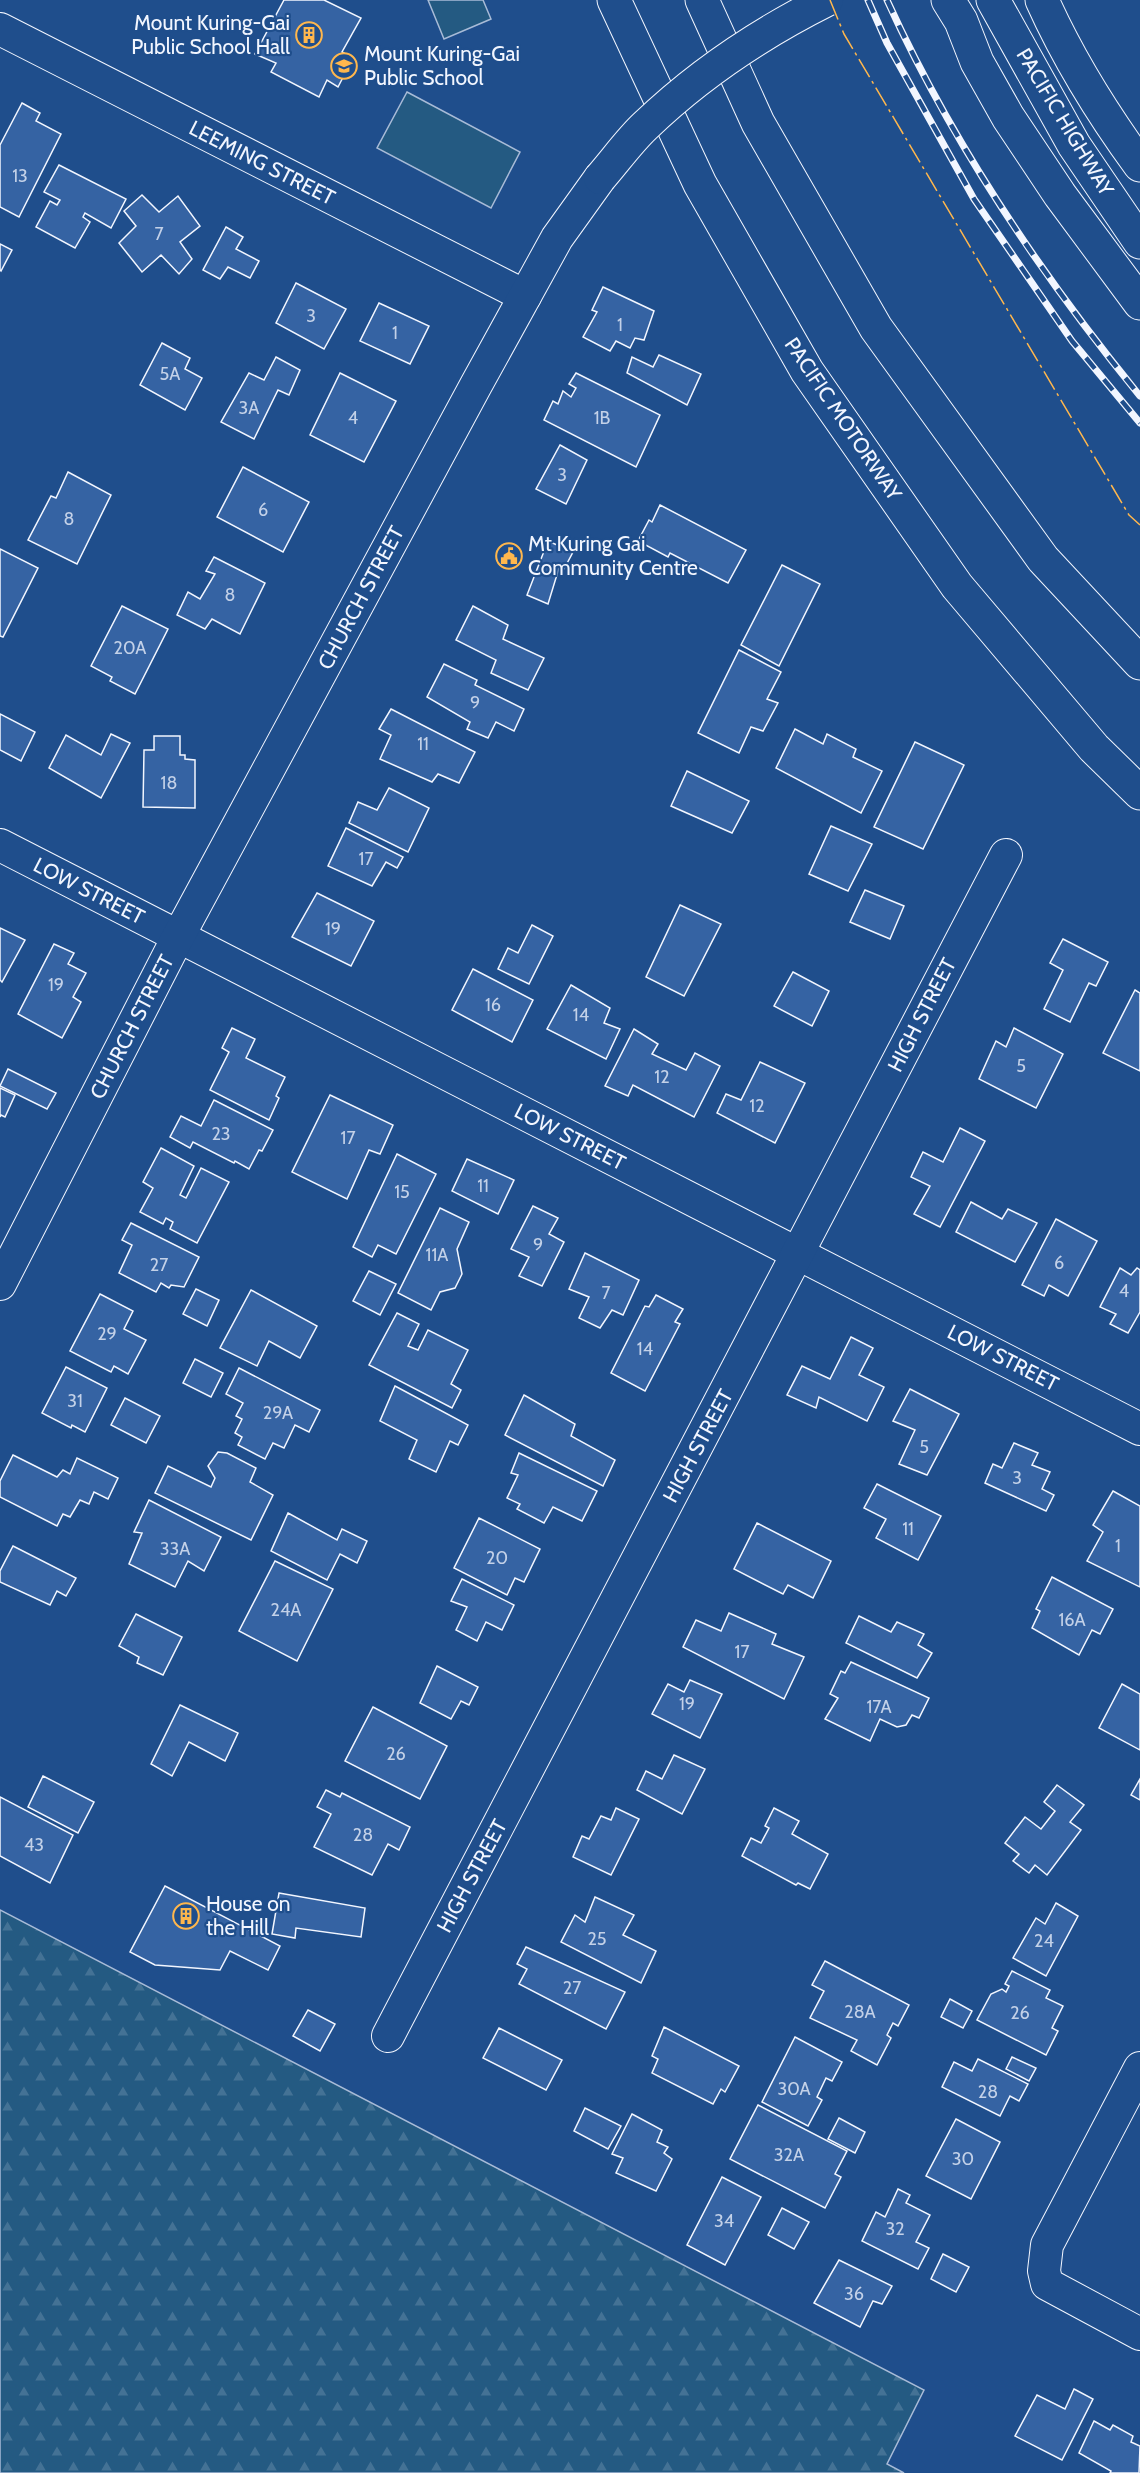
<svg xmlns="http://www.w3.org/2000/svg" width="1140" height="2473" viewBox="0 0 1140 2473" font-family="Cabin,sans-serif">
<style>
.forest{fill:url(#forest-firs);stroke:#a8bbd7;stroke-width:1.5}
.pitch{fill:#245a82;stroke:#a8bbd7;stroke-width:1.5}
.building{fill:#3563a3;stroke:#f2f6ff;stroke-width:1.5}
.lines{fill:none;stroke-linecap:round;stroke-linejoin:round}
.minor-casing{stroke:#f2f6ff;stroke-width:34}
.major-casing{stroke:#f2f6ff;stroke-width:35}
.highway-casing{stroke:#f2f6ff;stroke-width:35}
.minor{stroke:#1f4e8c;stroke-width:32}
.major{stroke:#1f4e8c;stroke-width:33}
.highway{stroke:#1f4e8c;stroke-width:33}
.rail-casing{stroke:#f2f6ff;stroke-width:7}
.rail{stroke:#1f4e8c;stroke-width:4.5;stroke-dasharray:14;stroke-linecap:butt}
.minor-bridge-casing{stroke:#f2f6ff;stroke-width:34;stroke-linecap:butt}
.minor-bridge{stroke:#1f4e8c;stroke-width:32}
.power{stroke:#ffb74d;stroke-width:1.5;stroke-dasharray:21 4.5 3 4.5;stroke-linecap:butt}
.labels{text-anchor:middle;stroke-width:4.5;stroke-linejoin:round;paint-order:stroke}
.number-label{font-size:18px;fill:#c3d1e8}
.poi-label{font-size:21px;fill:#f2f6ff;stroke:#1f4e8c;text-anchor:start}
.street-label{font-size:21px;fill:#f2f6ff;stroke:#1f4e8c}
</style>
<defs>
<pattern id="forest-firs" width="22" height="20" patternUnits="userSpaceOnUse" patternTransform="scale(1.5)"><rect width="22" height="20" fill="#245a82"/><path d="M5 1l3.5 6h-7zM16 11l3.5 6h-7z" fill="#447295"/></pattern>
</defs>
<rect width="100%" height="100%" fill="#1f4e8c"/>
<!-- forest -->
<polygon class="forest" points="0,1910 924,2390 887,2464 904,2473 0,2473"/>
<!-- pitch -->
<g class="pitch">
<polygon points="428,0 483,0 491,19 444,39"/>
<polygon points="407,92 520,152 491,208 377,148"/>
</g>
<!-- building -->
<g class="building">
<polygon points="284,0 324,0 361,18 342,52 353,58 338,87 327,80 319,97 271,72 276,63 255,54"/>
<polygon points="22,103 40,113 36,121 61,134 19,217 0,207 0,145"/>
<polygon points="59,165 126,199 111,228 85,213 83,217 90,222 75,248 36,227 50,201 57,205 60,200 44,192"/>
<polygon points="142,195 159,212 178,196 200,226 180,242 192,259 179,274 161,255 142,272 119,243 136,226 124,211"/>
<polygon points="226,227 243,237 236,249 259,261 250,278 228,267 220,279 203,270"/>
<polygon points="0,244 12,250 1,271 0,270"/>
<polygon points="296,283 346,309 324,349 276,323"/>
<polygon points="603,287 654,311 644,340 635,338 630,348 616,341 610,351 583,337 597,312 592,310"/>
<polygon points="379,303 429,326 410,364 360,341"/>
<polygon points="162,343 190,358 185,369 202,378 185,410 140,385"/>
<polygon points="659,355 701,374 687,405 627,373 632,357 653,367"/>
<polygon points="276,357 300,370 289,395 278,390 254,439 221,422 249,373 264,380"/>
<polygon points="340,373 396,401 364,462 310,435"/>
<polygon points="576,373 660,415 636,467 544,420 553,401 558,404 563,391 571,397 576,388 569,384"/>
<polygon points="560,445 587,460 566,504 536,489"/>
<polygon points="243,467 309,502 283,552 217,517"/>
<polygon points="68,472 111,495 77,564 28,540 51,496 56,498"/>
<polygon points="660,505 746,550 728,583 670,553 668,557 638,541 649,520 652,522"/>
<polygon points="548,541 573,552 564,569 559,568 548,604 527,595"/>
<polygon points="0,549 38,568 3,637 0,636"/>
<polygon points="214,557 265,583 240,634 212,619 205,629 177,615 188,592 200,599 215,574 206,571"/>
<polygon points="782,565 820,584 779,666 741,645"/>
<polygon points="122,606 168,629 135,694 110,681 112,677 91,666"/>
<polygon points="473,606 508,625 503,639 544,658 528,690 491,673 496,660 456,640"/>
<polygon points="739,650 781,672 767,699 778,703 763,731 751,727 739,753 698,733"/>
<polygon points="444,664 477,680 475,685 524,709 514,731 496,722 488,738 467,729 470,722 427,697"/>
<polygon points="391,709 475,752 459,783 438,774 432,782 380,759 391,735 379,729"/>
<polygon points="0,714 35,732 21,761 0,750"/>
<polygon points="795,729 823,744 827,734 856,749 853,757 882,771 861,813 776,768"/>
<polygon points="111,734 130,743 101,798 49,768 66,735 101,755"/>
<polygon points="154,736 180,736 180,755 185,755 185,759 195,760 195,808 143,807 144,750 154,750"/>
<polygon points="915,742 964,765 923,849 874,827"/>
<polygon points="687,771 749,801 732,833 671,806"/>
<polygon points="389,788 429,808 408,852 349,823 358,802 377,810"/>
<polygon points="831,826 872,844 848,891 809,874"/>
<polygon points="346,828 403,857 397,868 386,862 372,886 328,866"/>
<polygon points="865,890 904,906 890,939 850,922"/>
<polygon points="317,893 374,921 351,966 292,937"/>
<polygon points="680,905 721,924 684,996 646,977"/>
<polygon points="532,925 553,936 529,984 498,969 508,948 518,953"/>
<polygon points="0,928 25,940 2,982 0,980"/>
<polygon points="1063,939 1108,962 1096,986 1089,983 1070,1022 1044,1009 1063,970 1050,963"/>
<polygon points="54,944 74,953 68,964 86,973 73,997 81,1002 62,1038 18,1014"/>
<polygon points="473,969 533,1000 512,1042 452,1010"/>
<polygon points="793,972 829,991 812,1026 774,1006"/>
<polygon points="571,985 610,1008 604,1023 620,1029 606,1059 547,1029"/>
<polygon points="1135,990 1140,993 1140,1071 1103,1053"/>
<polygon points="232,1028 255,1039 246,1058 285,1077 276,1096 279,1098 269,1120 210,1090 229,1052 222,1048"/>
<polygon points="1014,1028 1063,1054 1036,1108 979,1079 996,1041 1006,1047"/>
<polygon points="634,1029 658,1044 652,1054 686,1070 695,1053 720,1066 694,1117 633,1085 628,1096 605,1086"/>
<polygon points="760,1062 805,1083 775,1143 717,1113 726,1094 741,1100"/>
<polygon points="8,1069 56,1093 47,1109 0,1086"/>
<polygon points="0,1088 15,1095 5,1117 1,1115 0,1117"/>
<polygon points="330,1095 393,1125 380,1154 369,1150 347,1199 292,1172"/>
<polygon points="214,1100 273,1130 262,1151 259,1150 249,1169 235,1161 234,1163 193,1142 190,1148 170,1137 181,1116 201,1126"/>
<polygon points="960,1128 985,1141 940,1227 914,1214 930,1186 911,1177 923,1152 943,1162"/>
<polygon points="161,1148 194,1166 180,1195 186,1198 201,1168 229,1182 197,1243 170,1229 173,1222 166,1218 163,1224 140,1212 153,1188 143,1182"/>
<polygon points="397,1154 436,1174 396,1254 378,1245 372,1257 353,1247"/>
<polygon points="467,1159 514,1180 498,1214 452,1191"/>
<polygon points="971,1202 1002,1219 1008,1209 1037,1223 1015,1262 956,1232"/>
<polygon points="533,1206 558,1218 549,1234 564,1242 542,1286 519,1276 529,1257 511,1249"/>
<polygon points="440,1208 469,1222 457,1249 462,1274 455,1288 440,1292 431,1310 398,1293"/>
<polygon points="1056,1219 1097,1241 1068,1296 1049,1285 1044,1296 1022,1285"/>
<polygon points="131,1223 199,1257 184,1287 171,1285 169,1288 161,1283 156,1292 119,1273 132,1245 122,1240"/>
<polygon points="585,1253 639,1280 623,1315 612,1310 600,1328 579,1318 589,1297 569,1289"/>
<polygon points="1120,1268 1131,1275 1137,1268 1140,1270 1140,1312 1128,1333 1110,1324 1116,1314 1100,1307"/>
<polygon points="369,1271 396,1284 380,1315 353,1301"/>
<polygon points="196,1289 219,1300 207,1326 183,1314"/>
<polygon points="251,1290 317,1326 300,1358 269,1341 257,1366 220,1348"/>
<polygon points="100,1294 133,1311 124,1329 146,1340 128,1374 114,1366 111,1372 70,1351"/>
<polygon points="656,1295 683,1309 675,1322 680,1324 645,1391 611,1373 645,1306 649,1307"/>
<polygon points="397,1313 419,1324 408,1346 418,1350 428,1330 468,1350 451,1384 461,1390 452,1408 369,1365"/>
<polygon points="851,1337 873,1348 859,1375 884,1387 867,1421 819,1397 816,1408 787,1395 802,1366 830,1379"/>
<polygon points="195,1359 223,1373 211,1397 183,1383"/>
<polygon points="66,1367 107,1388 85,1432 72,1425 71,1428 42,1413"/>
<polygon points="239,1368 320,1410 309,1432 295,1425 284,1448 273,1443 265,1459 238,1445 242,1437 235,1433 242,1419 236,1416 243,1403 226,1394"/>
<polygon points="395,1386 468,1425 458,1445 450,1441 436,1472 409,1459 417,1440 380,1421"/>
<polygon points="910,1389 959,1414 927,1475 899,1464 915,1430 893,1421"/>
<polygon points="524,1395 575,1424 571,1436 615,1460 603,1486 505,1435"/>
<polygon points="125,1398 160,1416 146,1443 111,1425"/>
<polygon points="1014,1443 1038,1453 1032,1465 1050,1472 1042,1489 1054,1495 1046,1511 985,1483 993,1464 1002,1468"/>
<polygon points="218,1452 227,1453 256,1468 250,1482 273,1495 251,1540 155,1493 168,1466 211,1487 215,1478 208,1466"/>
<polygon points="519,1453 597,1491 582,1521 553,1507 544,1523 517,1509 520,1504 507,1498 518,1475 511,1473"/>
<polygon points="13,1455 57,1477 63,1470 70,1474 77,1458 118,1478 108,1499 94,1492 89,1504 80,1500 70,1517 63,1514 57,1526 0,1497 0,1481"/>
<polygon points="877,1484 941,1516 918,1560 876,1538 886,1519 864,1508"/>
<polygon points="1113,1491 1140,1506 1140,1587 1087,1561 1103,1532 1093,1525"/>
<polygon points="149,1500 221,1537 204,1571 188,1561 175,1587 129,1564 142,1533 134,1532"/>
<polygon points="288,1513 337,1540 342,1529 367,1541 357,1563 340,1554 327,1580 271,1551"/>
<polygon points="479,1518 540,1549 524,1582 515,1578 507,1595 454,1568"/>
<polygon points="757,1523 831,1561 813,1598 788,1585 783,1594 734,1569"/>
<polygon points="13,1546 76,1578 66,1596 57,1591 50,1605 0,1582 0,1571"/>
<polygon points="275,1561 333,1589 297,1661 239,1631"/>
<polygon points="1052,1577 1113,1609 1100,1634 1092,1630 1079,1655 1032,1628 1040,1611 1036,1609"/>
<polygon points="462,1579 514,1605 502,1630 486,1622 477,1641 456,1630 467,1607 451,1601"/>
<polygon points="729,1613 776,1634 772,1644 804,1657 784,1699 683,1647 696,1620 721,1631"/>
<polygon points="136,1614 182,1637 163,1675 137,1663 139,1657 119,1646"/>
<polygon points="859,1616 891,1632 897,1622 924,1634 918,1645 932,1653 917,1678 846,1643"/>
<polygon points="851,1662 929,1698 919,1718 912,1715 906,1725 897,1727 880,1719 870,1741 825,1719 838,1698 830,1694 841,1671 845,1673"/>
<polygon points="437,1666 478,1687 469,1705 461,1701 451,1719 420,1703"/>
<polygon points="690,1680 722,1694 700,1738 652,1714 668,1684 684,1692"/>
<polygon points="1122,1684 1140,1694 1140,1750 1099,1728"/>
<polygon points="180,1705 238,1733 225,1761 189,1742 172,1776 151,1764"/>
<polygon points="373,1707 447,1746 420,1799 345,1761"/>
<polygon points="674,1755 705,1769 682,1814 637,1790 646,1771 662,1779"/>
<polygon points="43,1776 94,1802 78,1833 28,1807"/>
<polygon points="1140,1779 1140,1800 1131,1795"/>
<polygon points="1057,1785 1084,1805 1070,1822 1081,1830 1047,1875 1035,1865 1029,1873 1013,1861 1019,1854 1005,1843 1025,1817 1041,1829 1055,1811 1044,1802"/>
<polygon points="326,1790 340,1797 342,1793 410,1827 399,1850 388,1844 372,1875 314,1847 331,1814 317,1807"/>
<polygon points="0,1797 73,1835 50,1883 0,1856"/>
<polygon points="616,1808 639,1819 611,1875 573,1857 582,1836 589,1839 601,1816 611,1820"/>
<polygon points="774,1808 799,1821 792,1834 828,1854 810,1889 798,1883 796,1885 742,1856 751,1838 761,1843 769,1828 765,1826"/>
<polygon points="165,1886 280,1946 268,1970 230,1951 220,1970 155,1965 130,1952"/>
<polygon points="279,1893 365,1908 361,1937 296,1928 295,1938 272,1934"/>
<polygon points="595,1897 634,1915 623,1935 656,1951 641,1983 561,1942 575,1915 585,1922"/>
<polygon points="1056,1903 1078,1916 1046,1976 1013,1958 1036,1918 1045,1924"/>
<polygon points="526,1947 625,1992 606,2029 519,1984 527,1969 517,1964"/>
<polygon points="825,1961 909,2005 898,2026 893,2023 887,2035 891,2038 877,2065 851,2051 857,2040 810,2018 824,1991 812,1985"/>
<polygon points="1012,1971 1050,1990 1046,1998 1063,2006 1052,2028 1058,2031 1046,2055 977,2020 991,1994 1002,1989 1006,1992 1009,1986 1005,1984"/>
<polygon points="950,1999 972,2011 963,2028 941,2017"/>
<polygon points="308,2010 335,2024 320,2051 293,2036"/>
<polygon points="664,2027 739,2066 725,2092 721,2089 713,2104 652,2073 658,2059 652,2056"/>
<polygon points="499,2028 562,2060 546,2090 483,2058"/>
<polygon points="795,2037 842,2062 832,2081 826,2078 817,2097 822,2100 808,2126 762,2102"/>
<polygon points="1012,2057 1036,2068 1029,2081 1006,2069"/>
<polygon points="978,2059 1028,2084 1019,2101 1010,2096 1000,2116 942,2087 954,2062 972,2071"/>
<polygon points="758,2105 847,2151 835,2174 841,2177 825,2208 730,2159"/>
<polygon points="585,2108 621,2126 608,2149 574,2131"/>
<polygon points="632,2114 662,2130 657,2142 668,2147 664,2153 672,2159 656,2191 616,2173 623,2158 612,2154"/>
<polygon points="839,2118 865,2132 855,2153 828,2139"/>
<polygon points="956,2119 1000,2142 971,2199 926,2176"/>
<polygon points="722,2177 761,2197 725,2265 687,2245"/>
<polygon points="898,2189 910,2195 906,2203 930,2215 916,2242 929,2248 918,2269 862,2241 876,2212 885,2217"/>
<polygon points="782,2208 809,2222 794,2249 768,2235"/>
<polygon points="943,2254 969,2267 956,2292 931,2279"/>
<polygon points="839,2260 892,2286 882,2304 873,2301 860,2327 814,2303"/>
<polygon points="1074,2389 1093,2399 1062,2460 1015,2436 1037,2395 1065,2409"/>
<polygon points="1094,2421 1110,2430 1113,2425 1133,2436 1131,2442 1140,2446 1139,2473 1110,2473 1111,2471 1079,2453"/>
</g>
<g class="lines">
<!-- minor casing -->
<g class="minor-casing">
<g id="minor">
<polyline points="0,29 525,296"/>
<polyline points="0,845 1140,1429"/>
<polyline points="0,1284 178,937 476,385 557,238 600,178"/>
<polyline points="388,2036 1006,855"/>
<polyline points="1140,2068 1047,2245 1044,2271 1047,2284 1140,2334"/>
</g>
</g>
<!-- major casing -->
<g class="major-casing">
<g id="major">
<polyline points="948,0 961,21 977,62 1008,117 1060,195 1140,303"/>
<polyline points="993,0 1074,145 1140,242"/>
<path d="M1042,0C1068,58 1102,113 1140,165"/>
</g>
</g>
<!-- highway casing -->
<g class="highway-casing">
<g id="highway">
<polyline points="614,0 700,184 807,371 957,586 1094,748 1140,793"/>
<polyline points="702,0 758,123 876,328 1043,559 1140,663"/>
</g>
</g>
<!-- minor -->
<use href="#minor" class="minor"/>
<!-- major -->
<use href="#major" class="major"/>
<!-- highway -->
<use href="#highway" class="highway"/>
<!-- rail casing -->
<g class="rail-casing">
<g id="rail">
<polyline points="868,0 887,43 974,199 1072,341 1140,423"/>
<path d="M887,0C952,143 1041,275 1140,396"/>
</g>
</g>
<!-- rail -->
<use href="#rail" class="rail"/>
<!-- minor-bridge casing -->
<g class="minor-bridge-casing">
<path id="minor-bridge" d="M600,178C615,161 629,141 645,126C699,74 761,33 827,0"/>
</g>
<!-- minor-bridge -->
<use href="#minor-bridge" class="minor-bridge"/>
<!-- power -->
<polyline class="power" points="830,0 844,34 1129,515 1140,525"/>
</g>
<!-- icons -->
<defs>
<g id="building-ring" transform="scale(1.35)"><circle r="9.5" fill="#1f4e8c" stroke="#ffb74d" stroke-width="1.5"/><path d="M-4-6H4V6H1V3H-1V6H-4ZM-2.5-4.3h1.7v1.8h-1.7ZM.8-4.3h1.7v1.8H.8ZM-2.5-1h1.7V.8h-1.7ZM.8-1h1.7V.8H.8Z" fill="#ffb74d"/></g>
<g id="school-ring" transform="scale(1.35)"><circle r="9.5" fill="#1f4e8c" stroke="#ffb74d" stroke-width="1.5"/><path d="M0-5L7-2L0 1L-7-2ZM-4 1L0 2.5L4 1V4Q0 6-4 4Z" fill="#ffb74d"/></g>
<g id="civic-ring" transform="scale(1.35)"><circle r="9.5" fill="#1f4e8c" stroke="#ffb74d" stroke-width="1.5"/><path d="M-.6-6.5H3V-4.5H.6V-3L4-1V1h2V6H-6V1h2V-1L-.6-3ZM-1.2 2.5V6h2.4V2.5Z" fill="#ffb74d"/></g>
</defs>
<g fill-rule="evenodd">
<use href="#building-ring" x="309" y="35"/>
<use href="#school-ring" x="344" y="66"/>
<use href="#civic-ring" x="509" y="556"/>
<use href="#building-ring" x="186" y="1916"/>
</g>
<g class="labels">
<!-- number labels -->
<g class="number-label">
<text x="20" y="182">13</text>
<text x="159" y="240">7</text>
<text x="311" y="322">3</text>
<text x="620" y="331">1</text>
<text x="395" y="339">1</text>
<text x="170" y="380">5A</text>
<text x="249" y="414">3A</text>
<text x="353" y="424">4</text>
<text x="602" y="424">1B</text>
<text x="562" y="481">3</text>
<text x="263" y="516">6</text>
<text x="69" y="525">8</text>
<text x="230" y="601">8</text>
<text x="130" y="654">20A</text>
<text x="475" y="709">9</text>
<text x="423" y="750">11</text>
<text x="169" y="789">18</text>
<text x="366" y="865">17</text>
<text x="333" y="935">19</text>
<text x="56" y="991">19</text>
<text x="493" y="1011">16</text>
<text x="581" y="1021">14</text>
<text x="1021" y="1072">5</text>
<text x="662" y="1083">12</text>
<text x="757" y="1112">12</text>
<text x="221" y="1140">23</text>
<text x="348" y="1144">17</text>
<text x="483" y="1192">11</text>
<text x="402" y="1198">15</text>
<text x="538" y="1251">9</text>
<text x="437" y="1261">11A</text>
<text x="1059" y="1269">6</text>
<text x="159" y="1271">27</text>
<text x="1124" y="1297">4</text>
<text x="606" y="1299">7</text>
<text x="107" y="1340">29</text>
<text x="645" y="1355">14</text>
<text x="75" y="1407">31</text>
<text x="278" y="1419">29A</text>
<text x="924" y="1453">5</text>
<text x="1017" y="1484">3</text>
<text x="908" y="1535">11</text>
<text x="1118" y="1552">1</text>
<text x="175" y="1555">33A</text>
<text x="497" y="1564">20</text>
<text x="286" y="1616">24A</text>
<text x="1072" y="1626">16A</text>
<text x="742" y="1658">17</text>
<text x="687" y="1710">19</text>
<text x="879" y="1713">17A</text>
<text x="396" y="1760">26</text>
<text x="363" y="1841">28</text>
<text x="34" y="1851">43</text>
<text x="597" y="1945">25</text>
<text x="1044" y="1947">24</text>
<text x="572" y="1994">27</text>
<text x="860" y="2018">28A</text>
<text x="1020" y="2019">26</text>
<text x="794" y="2095">30A</text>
<text x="988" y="2098">28</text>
<text x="789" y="2161">32A</text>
<text x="963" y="2165">30</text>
<text x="724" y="2227">34</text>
<text x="895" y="2235">32</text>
<text x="854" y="2300">36</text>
</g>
<!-- poi labels -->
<g class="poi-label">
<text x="290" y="30" text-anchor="end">Mount Kuring-Gai<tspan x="290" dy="24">Public School Hall</tspan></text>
<text x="364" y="61">Mount Kuring-Gai<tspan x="364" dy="24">Public School</tspan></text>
<text x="528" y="551">Mt Kuring Gai<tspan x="528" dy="24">Community Centre</tspan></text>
<text x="206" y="1911">House on<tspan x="206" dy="24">the Hill</tspan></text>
</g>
<!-- street labels -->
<g class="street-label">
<text transform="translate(1065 122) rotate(59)" y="7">PACIFIC HIGHWAY</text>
<text transform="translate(262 163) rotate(27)" y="7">LEEMING STREET</text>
<text transform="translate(843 419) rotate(56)" y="7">PACIFIC MOTORWAY</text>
<text transform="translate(361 598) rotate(-62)" y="7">CHURCH STREET</text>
<text transform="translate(89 891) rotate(27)" y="7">LOW STREET</text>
<text transform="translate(922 1015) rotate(-63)" y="7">HIGH STREET</text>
<text transform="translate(132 1027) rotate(-63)" y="7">CHURCH STREET</text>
<text transform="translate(570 1137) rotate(27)" y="7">LOW STREET</text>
<text transform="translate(1003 1358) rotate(27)" y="7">LOW STREET</text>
<text transform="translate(698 1446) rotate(-62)" y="7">HIGH STREET</text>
<text transform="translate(472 1876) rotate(-62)" y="7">HIGH STREET</text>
</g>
</g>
</svg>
